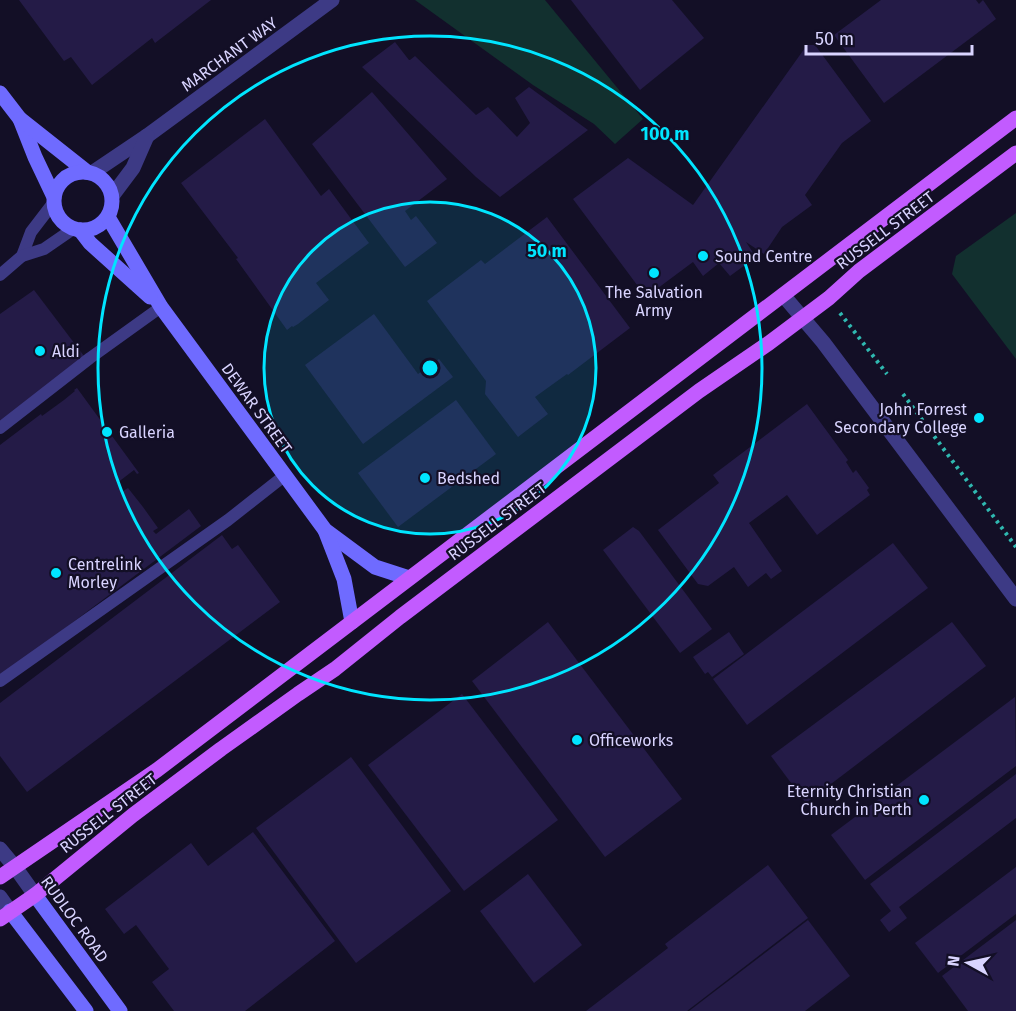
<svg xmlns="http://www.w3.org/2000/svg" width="1016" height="1011" viewBox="0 0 1016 1011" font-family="'Fira Sans',sans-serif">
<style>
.green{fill:#12302f}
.building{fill:#241b47}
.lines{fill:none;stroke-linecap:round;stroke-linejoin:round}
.path{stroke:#2fb8b0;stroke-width:4;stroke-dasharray:3 4.5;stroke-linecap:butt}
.lane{stroke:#3d3a85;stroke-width:12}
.street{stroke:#3d3a85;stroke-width:15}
.secondary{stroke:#6f6bff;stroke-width:15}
.primary{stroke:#c25bff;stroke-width:15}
.ring{fill:none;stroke:#00e5ff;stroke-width:3}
.poi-dot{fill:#00e5ff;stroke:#130f26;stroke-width:2}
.labels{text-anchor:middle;stroke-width:4.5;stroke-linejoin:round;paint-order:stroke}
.street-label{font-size:16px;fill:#d9d4ff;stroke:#130f26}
.poi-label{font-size:16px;fill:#d9d4ff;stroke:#130f26;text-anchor:start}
.centre{fill:#00e5ff;stroke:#130f26;stroke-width:3}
.ring-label{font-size:18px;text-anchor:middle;font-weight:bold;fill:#00e5ff;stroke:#130f26;stroke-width:4.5;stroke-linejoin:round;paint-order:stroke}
</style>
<rect width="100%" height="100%" fill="#130f26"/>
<!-- green -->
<g class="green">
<polygon points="415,0 545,0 643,119 615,144 594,124 533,85"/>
<polygon points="1016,213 1016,359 952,274 956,256"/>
</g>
<!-- building -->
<g class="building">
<polygon points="19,0 211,0 155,43 152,38 92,85 71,57 64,61"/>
<polygon points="571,0 672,0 704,38 640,90"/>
<polygon points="881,0 976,0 979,4 983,0 996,19 884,103 834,35"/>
<polygon points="395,42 409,60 410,60 415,56 476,115 488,107 517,137 530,123 515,98 529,87 588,130 500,197 476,177 362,67"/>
<polygon points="807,45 815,45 871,121 842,143 805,195 812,205 782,227 764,254 746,242 756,257 730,276 719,263 703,276 693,262 646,297 573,199 628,158 693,205"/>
<polygon points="372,92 447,179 405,211 411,220 416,216 437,243 405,267 312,144"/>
<polygon points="265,119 321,196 329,189 369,243 316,283 329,300 298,324 293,327 292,326 287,330 236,259 238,258 181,183"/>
<polygon points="547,217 630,328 568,375 567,374 535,397 548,414 518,437 485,394 486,381 427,301 481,260 485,264"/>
<polygon points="34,290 87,360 0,427 0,314"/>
<polygon points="374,314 418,374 439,359 453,377 363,444 305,365"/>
<polygon points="77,388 139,473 137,474 134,470 117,483 123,491 128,488 143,507 158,528 153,531 156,534 189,509 201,526 0,677 0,445 41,414 42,416 64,400 75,391 74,390"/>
<polygon points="456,400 496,454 398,527 358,473"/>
<polygon points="807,404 848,460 846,462 853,473 856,470 869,488 867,490 870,495 817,535 787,495 749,523 782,571 771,579 766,573 748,587 734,567 708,586 698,584 658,530 719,483 713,475"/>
<polygon points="633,527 639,531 712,629 680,653 603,550"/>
<polygon points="222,535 232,549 238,545 280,602 27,792 0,756 0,703"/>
<polygon points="893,543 928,588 747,725 713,679"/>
<polygon points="548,622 682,799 605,857 472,681"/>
<polygon points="952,622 986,666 806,803 771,756"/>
<polygon points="729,632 744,654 712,677 708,672 705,674 693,657"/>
<polygon points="462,694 558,820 464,891 368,765"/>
<polygon points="1015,697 1016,766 865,880 831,835"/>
<polygon points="351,757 451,891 356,963 256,828"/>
<polygon points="1016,774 1016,818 899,907 907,918 889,932 880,920 891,911 870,884"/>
<polygon points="253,832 335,941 245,1011 174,1011 152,982 169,969 136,925 124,934 105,909 191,843 208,866"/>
<polygon points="768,865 808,918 687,1011 586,1011 668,948 665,944"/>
<polygon points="1016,867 1016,914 938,973 915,943"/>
<polygon points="528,874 582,945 534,983 480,911"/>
<polygon points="808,920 850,976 805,1011 689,1011"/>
<polygon points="1016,920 1016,1011 968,1011 942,976"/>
</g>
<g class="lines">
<!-- path -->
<g class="path">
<polyline points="840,313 887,374"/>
<polyline points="903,394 1016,547"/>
</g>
<!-- lane -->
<g class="lane">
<polyline points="22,256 31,232 54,202"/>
<polyline points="0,275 22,256 44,249 73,229"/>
<polyline points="0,428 90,358 161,307"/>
<polyline points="0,681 228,520 284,476"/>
</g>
<!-- street -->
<g class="street">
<polyline points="92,173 147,136 332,0"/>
<polyline points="112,196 133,168 147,136"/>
<polyline points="783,295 823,342 1016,599"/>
<polyline points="0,849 15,867 35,895"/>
<polyline points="0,897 10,911"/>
</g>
<!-- secondary -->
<g class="secondary">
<polyline points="0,93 20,119 35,157 54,197"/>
<polyline points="20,119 87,172"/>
<circle cx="83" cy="201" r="29"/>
<polyline points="108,217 161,307 325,530 375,567 409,578"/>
<polyline points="80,230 90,243 150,297"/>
<polyline points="325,530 344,579 352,622"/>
<polyline points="35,895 120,1011"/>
<polyline points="10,911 86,1011"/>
</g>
<!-- primary -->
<g class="primary">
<polyline points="0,877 157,770 1016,118"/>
<polyline points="0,919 35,895 133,815 221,749 298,694 335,669 400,617 699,391 769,343 829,298 859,271 1016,153"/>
</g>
</g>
<!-- distance rings -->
<circle cx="430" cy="368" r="166" fill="#00e5ff" fill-opacity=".12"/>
<g class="ring">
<circle cx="430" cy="368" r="166"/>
<circle cx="430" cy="368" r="332"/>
</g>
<!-- markers -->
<g class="poi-dot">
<circle cx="703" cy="256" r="6"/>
<circle cx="654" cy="273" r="6"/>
<circle cx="40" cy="351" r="6"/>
<circle cx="979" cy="418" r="6"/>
<circle cx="107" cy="432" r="6"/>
<circle cx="425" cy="478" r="6"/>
<circle cx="56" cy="573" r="6"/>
<circle cx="577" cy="740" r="6"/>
<circle cx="924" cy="800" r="6"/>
</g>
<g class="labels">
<!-- street labels -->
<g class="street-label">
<text transform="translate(229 54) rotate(-36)" y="6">MARCHANT WAY</text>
<text transform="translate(885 230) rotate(-37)" y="6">RUSSELL STREET</text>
<text transform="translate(257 408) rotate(54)" y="6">DEWAR STREET</text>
<text transform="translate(497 521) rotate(-37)" y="6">RUSSELL STREET</text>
<text transform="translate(108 813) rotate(-38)" y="6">RUSSELL STREET</text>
<text transform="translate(75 919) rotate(54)" y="6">RUDLOC ROAD</text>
</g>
<!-- poi labels -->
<g class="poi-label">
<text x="715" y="262">Sound Centre</text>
<text x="654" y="298" text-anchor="middle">The Salvation<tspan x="654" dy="18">Army</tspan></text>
<text x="52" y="357">Aldi</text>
<text x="967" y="415" text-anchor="end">John Forrest<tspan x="967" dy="18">Secondary College</tspan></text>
<text x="119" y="438">Galleria</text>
<text x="437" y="484">Bedshed</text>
<text x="68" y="570">Centrelink<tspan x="68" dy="18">Morley</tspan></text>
<text x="589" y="746">Officeworks</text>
<text x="912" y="797" text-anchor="end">Eternity Christian<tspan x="912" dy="18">Church in Perth</tspan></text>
</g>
</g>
<circle cx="430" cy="368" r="9" class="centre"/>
<g class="ring-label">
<text x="665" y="140">100 m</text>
<text x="547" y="257">50 m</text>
</g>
<!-- north arrow -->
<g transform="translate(968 963) rotate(278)" stroke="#130f26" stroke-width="4.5" paint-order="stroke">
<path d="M0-4.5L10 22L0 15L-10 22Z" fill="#d9d4ff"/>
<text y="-9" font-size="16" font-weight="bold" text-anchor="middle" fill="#d9d4ff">N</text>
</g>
<!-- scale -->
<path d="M806 45v9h166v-9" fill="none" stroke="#d9d4ff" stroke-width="3"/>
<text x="815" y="45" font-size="18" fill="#d9d4ff" stroke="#130f26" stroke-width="4.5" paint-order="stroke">50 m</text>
</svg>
